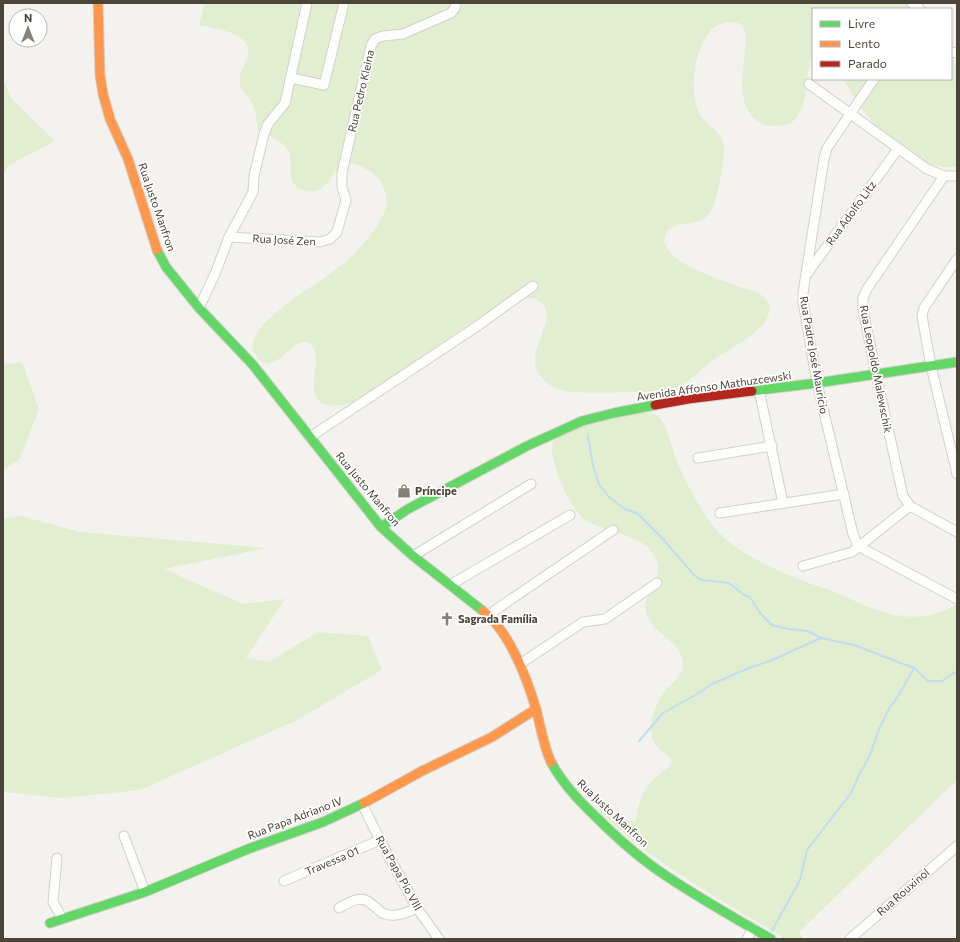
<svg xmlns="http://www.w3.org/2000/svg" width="960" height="942" viewBox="0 0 960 942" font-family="Commissioner,sans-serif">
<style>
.green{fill:#e1eecf}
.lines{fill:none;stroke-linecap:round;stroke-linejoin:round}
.stream{stroke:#c0ddf1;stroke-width:2}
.street-casing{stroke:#d2d0cb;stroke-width:11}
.fast-casing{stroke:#d3cfc5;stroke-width:11}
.slow-casing{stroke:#d3cfc5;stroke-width:11}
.jam-casing{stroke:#d3cfc5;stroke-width:11}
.street{stroke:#fdfdfc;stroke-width:9}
.fast{stroke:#63d668;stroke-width:9}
.slow{stroke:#ff974d;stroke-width:9}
.jam{stroke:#b3261e;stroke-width:9}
.labels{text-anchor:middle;stroke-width:3.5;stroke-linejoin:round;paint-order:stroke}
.street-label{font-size:11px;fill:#4b4439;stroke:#fff}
.poi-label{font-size:11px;font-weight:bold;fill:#4b4439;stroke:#fff;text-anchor:start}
</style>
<rect width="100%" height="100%" fill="#f4f2ee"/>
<!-- green -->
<g class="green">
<path d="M205,3H910L915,9H813C813,24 814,39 813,54C813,58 810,62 809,66C806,82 807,104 796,118C790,126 780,126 771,126C765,126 757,122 753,117C737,100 743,71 745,50C745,45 747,38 745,32C742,19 728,21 718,25C694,37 687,96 701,116C708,127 722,131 724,146C725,158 717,202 711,211C709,214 705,218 702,220C693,224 672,223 666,233C665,235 664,239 664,242C666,245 667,249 670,252C681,267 722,280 740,287C749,290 761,292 767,300C772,306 769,316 765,322C755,336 728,350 714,360C701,368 689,383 674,388C659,393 642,392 626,392C608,393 589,393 571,392C560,390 552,388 544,380C518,357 558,324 543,304C541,301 536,299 533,298C520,297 507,305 496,310C478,320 461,329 444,341C415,363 387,391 351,403C343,405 336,406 328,405C299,399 326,361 311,345C309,342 307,341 304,342C294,343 287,353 279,359C276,361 271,362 268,364L259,360L252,348C255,333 259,328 270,318C290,299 314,286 336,269C351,259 363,245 374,230C382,219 390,206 385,191C382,181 376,174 366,169C360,165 350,162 343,165C331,170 332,186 315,191C310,192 304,191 300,189C285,181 295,163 288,150C281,140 269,135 258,131C257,122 256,110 251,101C248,96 242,92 240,86C238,76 243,68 247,59C257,33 216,29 199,25Z"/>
<polygon points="951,57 957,64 957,167 946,167 931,165 919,161 887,139 861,108 843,79 951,79"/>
<polygon points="3,80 11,98 55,141 9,165 3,175"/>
<polygon points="22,362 39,409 20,459 3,470 3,365"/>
<path d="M638,413C644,413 651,412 656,415C665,420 668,434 671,444C678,469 698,507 714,527C734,552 775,570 804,581C813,585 822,587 830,590C853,600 877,613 902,616C921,618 941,615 957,604V780L799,932L803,939H785C721,899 652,863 598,810L609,813L620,820L636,821C640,790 647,784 671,765L672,759C665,754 656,748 653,740C647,726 656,702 665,691C671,684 684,675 683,665C682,639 651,635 646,612C642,591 667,578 654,555C643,535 606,532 588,522C572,514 547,459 553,442C555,435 563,431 569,428Z"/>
<polygon points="21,516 80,532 267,548 164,569 243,604 285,599 246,658 269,662 318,632 368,636 382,670 297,720 140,790 62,798 3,792 3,519"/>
</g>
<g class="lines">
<!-- stream -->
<g class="stream">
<polyline points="588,436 593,466 599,484 609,497 625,509 637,513 663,539 694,575 701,580 729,583 744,595 750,597 760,613 772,625 788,629 808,631 821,638 854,645 914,668 928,681 942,681 957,671"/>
<polyline points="639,741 663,713 699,693 712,684 749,668 772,660 821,638"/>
<polyline points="772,931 800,880 807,850 851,793 859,775 870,755 879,729 889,709 897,698 914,668"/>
</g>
<!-- street casing -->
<g class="street-casing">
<g id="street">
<polyline points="912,3 920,9"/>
<polyline points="951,52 957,53"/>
<polyline points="291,78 324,85 344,3"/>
<polyline points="809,84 927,169 944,176 957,176"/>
<polyline points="944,176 867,289 863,298 863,309 876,374 903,496 910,506 957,532"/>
<polyline points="229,237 320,242 330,239 337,232 346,200 342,187 342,173 371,46 375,39 383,36 403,34 451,13 455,8 456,3"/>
<polyline points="957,259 924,308 922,316 931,366 957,474"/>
<polyline points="806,275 898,149"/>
<polyline points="199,308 215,274 229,237 253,192 254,176 264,134 268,124 285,103 307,3"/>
<polyline points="759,390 783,503"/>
<polyline points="310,437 476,327 533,286"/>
<polyline points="698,458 772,446"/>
<polyline points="720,513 844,494"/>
<polyline points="858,546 853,534 817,383 803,302 803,293 824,159 827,148 874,79"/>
<polyline points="858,546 957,599"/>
<polyline points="413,556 531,484"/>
<polyline points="803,566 852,552 910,506"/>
<polyline points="450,585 570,515"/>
<polyline points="488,615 613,530"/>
<polyline points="520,664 583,622 605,619 657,583"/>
<polyline points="362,804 380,840 417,908 439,939"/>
<polyline points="124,836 145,892"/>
<polyline points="57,858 53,902 62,918"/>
<polyline points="284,881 380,840"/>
<path d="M339,908C348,903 361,894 370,903C375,906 379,912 385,914C395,918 408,912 417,908"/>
<polyline points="747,939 753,928"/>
<polyline points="850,939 957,846"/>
</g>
</g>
<!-- fast casing -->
<g class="fast-casing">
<g id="fast">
<polyline points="157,250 166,267 199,308 253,365 381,527 413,556 483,611"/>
<polyline points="752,391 817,383 957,362"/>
<polyline points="381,527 408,509 527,446 582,421 614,413 655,405"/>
<path d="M551,762C562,783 578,800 595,816C615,836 636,855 659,871C695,896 733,917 771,939"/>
<polyline points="50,923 145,892 248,849 323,822 364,803"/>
</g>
</g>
<!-- slow casing -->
<g class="slow-casing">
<g id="slow">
<polyline points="98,3 100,75 103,94 110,119 128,159 157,250"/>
<path d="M483,611C509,631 527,678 536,709C541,727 543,745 551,762"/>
<polyline points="364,803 422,771 492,737 536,709"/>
</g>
</g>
<!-- jam casing -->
<g class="jam-casing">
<polyline id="jam" points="655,405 688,399 752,391"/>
</g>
<!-- street -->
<use href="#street" class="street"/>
<!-- fast -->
<use href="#fast" class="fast"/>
<!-- slow -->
<use href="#slow" class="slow"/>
<!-- jam -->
<use href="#jam" class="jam"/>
</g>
<!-- icons -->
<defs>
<g id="shop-bare" transform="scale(1.08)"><path d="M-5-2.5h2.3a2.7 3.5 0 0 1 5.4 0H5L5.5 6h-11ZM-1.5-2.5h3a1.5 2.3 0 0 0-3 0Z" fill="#868178" stroke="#fff" stroke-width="2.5" paint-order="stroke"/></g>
<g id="church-bare" transform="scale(1.08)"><path d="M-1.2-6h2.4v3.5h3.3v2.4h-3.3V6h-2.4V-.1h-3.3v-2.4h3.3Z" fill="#868178" stroke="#fff" stroke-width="2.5" paint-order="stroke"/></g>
</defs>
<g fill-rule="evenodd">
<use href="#shop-bare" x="404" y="491"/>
<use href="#church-bare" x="447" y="619"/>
</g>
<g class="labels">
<!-- street labels -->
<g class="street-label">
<text transform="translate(361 91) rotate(-77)" y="4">Rua Pedro Kleina</text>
<text transform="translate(157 207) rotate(71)" y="4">Rua Justo Manfron</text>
<text transform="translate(851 213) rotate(-54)" y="4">Rua Adolfo Litz</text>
<text transform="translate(284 240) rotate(3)" y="4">Rua José Zen</text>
<text transform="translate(814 355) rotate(80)" y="4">Rua Padre José Maurício</text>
<text transform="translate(876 369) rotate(79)" y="4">Rua Leopoldo Malewschik</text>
<text transform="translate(714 386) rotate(-8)" y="4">Avenida Affonso Mathuzcewski</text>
<text transform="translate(368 489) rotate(50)" y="4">Rua Justo Manfron</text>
<text transform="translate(613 813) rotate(43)" y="4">Rua Justo Manfron</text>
<text transform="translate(295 818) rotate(-21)" y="4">Rua Papa Adriano IV</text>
<text transform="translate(332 861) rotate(-23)" y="4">Travessa 01</text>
<text transform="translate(399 873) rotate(61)" y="4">Rua Papa Pio VIII</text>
<text transform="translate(903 892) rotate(-41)" y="4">Rua Rouxinol</text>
</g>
<!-- poi labels -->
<g class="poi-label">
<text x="415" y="495">Príncipe</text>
<text x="458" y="623">Sagrada Família</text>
</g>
</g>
<!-- border -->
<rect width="960" height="942" fill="none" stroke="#4b4439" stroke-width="8"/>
<!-- legend -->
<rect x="812" y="8" width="140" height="72" fill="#ffffff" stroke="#b7b4b0"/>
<rect x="820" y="21" width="20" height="6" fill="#63d668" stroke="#b7b4b0"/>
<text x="848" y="28" font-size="12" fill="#4b4439">Livre</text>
<rect x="820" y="41" width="20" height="6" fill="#ff974d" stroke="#b7b4b0"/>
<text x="848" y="48" font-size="12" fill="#4b4439">Lento</text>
<rect x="820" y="61" width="20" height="6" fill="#b3261e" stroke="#b7b4b0"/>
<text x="848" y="68" font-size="12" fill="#4b4439">Parado</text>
<!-- north arrow -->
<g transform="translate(28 28)"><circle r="19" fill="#ffffff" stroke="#b7b4b0"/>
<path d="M0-3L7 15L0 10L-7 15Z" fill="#868178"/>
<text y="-6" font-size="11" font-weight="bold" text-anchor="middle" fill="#4b4439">N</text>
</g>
</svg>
